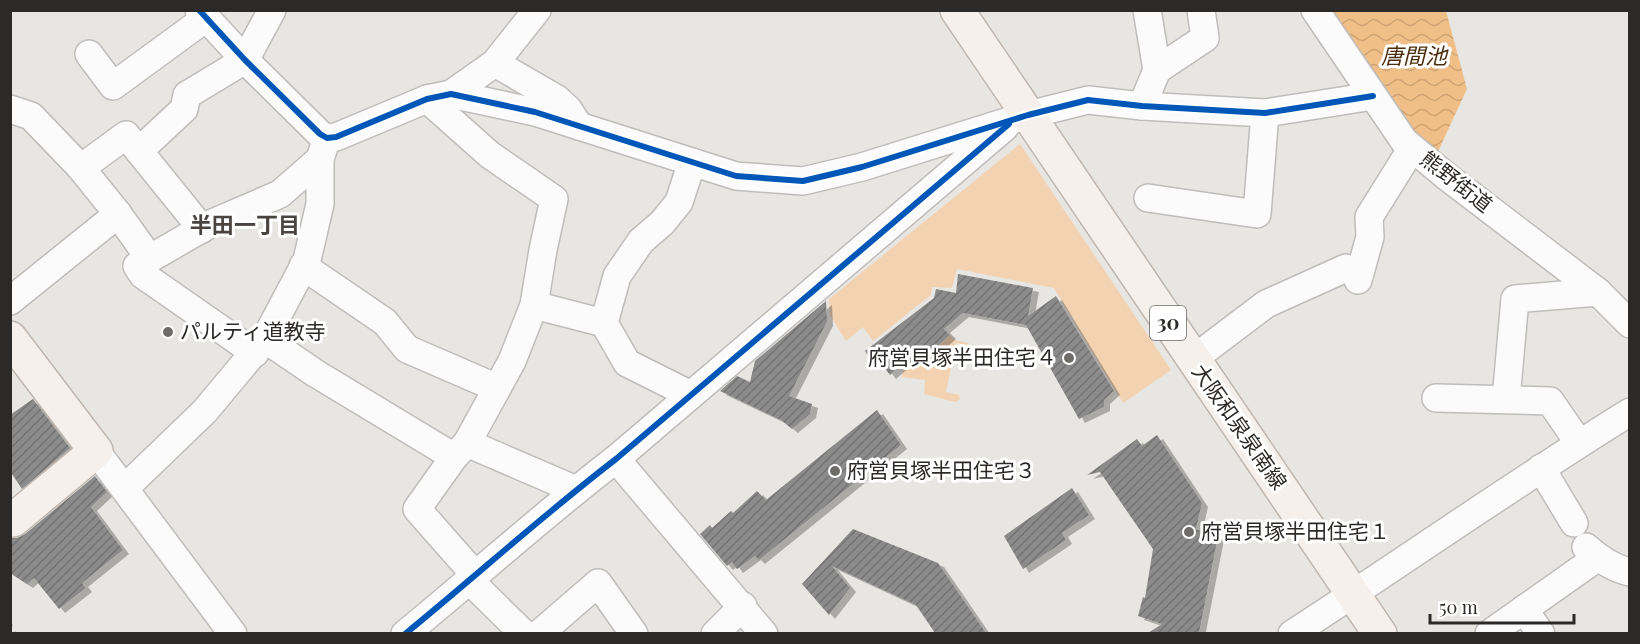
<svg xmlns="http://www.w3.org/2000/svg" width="1640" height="644" viewBox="0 0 1640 644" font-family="'Playfair Display','Noto Sans JP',serif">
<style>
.grass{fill:#f2d2b0}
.water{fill:url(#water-waves)}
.building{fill:url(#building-hatch);filter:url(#shadow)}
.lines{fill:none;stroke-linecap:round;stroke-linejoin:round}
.minor-casing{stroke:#bfbdbb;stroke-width:30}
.major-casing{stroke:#bfb7af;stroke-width:36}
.minor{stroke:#fcfbfb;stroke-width:27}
.major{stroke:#f5f0ec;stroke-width:33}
.rail{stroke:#c3c3c3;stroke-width:4.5;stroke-dasharray:3 6;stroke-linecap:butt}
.cycleway-casing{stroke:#fff;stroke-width:10}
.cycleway{stroke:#0057b8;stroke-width:6}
.poi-dot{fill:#6e6c69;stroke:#fff;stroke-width:2}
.labels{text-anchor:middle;stroke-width:6;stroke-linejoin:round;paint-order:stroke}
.shield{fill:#fff;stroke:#6b6a68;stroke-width:1.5}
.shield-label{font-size:20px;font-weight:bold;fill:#2c2a28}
.street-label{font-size:21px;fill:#2c2a28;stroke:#fff}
.poi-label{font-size:21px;fill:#2c2a28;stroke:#fff;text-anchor:start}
.water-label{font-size:22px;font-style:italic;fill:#4b2f0d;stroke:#fff}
.neighbourhood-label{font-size:22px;font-weight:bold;fill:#494440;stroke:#fff}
</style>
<defs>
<pattern id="water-waves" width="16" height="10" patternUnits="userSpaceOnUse" patternTransform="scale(1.5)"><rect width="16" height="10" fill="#f0bf87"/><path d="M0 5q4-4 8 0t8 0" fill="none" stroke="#cea475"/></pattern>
<pattern id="building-hatch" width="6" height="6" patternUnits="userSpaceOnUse" patternTransform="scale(1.5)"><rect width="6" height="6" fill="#8a8b8a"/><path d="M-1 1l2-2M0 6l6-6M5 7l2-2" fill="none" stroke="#717271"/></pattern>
<filter id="shadow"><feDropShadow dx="6" dy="4" stdDeviation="0" flood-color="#0004"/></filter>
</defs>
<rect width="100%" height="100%" fill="#e8e6e3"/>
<!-- grass -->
<g class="grass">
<polygon points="1020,144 1171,370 1123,403 1054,288 957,269 952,288 932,287 931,295 873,341 863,327 846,341 830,315 829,299"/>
<polygon points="950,335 955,340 969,343 968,345 956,343 946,392 959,395 960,399 955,402 924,394 925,380 902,377 903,371 915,357 920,363"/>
</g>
<!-- water -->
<polygon class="water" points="1332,11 1446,11 1467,89 1434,160"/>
<!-- building -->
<g class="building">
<polygon points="958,274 1033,288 1028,316 1056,296 1114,391 1104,400 1104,407 1079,419 1026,325 963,313 944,329 950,335 919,363 913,355 890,375 880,362 874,366 865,351 934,298 936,289 956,293"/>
<polygon points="826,301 827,322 789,396 812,404 810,414 792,429 781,420 720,391 737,376 750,382 755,361"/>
<polygon points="33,399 70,448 22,489 10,471 10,415"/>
<polygon points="877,410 901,445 759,560 755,556 737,569 732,562 727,566 700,534 710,525 712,528 731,511 733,513 757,491 766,500"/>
<polygon points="1157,435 1202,503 1196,529 1218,536 1199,633 1148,633 1162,624 1138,616 1143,597 1145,598 1153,549 1100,472 1087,475 1137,439 1142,446"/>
<polygon points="95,476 107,492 91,507 123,550 82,583 86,588 59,609 34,578 27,584 10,573 10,538 17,538 25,534"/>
<polygon points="1072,488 1089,515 1062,533 1066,540 1023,569 1004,536"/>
<polygon points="853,529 938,563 986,633 935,633 916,605 832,566 850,588 829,615 802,584"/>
</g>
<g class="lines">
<!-- minor casing -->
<g class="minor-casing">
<g id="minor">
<polyline points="199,10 245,60 320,134 327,138 336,137 427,99 451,94 535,112 736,176 803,181 862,167 1028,115 1088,100 1142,106 1265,113 1373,96"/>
<polyline points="1147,10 1157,70"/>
<polyline points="1315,10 1404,141 1446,176 1598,292 1630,324"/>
<polyline points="89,54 113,86 206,18"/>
<polyline points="495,63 557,99 568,109 579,126"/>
<polyline points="451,94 495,63 537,10"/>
<polyline points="427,99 490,155 554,199 543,250 534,305 512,361 467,443 454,457 417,509 476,576"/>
<polyline points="1142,106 1157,70 1205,38 1201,10"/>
<polyline points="10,109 31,116 81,168 118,214 150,259"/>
<polyline points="139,151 184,109 187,95 245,60 272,10"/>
<polyline points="81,168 126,135 202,229"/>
<polyline points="1148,198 1257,214 1265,113"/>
<polyline points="303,266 385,322 407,349 497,388"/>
<polyline points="1358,280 1370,237 1369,217 1412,148"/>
<polyline points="10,301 118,214"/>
<polyline points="534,305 604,323"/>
<polyline points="265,339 315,373 454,457"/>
<polyline points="255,353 143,275 137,266 208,225 280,194 320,159"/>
<polyline points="1192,360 1266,304 1346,268"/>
<polyline points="691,395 627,363 604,323 617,276 641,241 662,223 679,202 692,162"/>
<polyline points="1436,398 1550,401 1579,443"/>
<polyline points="1506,399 1515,299 1598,292"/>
<polyline points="467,443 576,490"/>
<polyline points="96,451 233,634"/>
<polyline points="616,459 764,634"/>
<polyline points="1541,468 1574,523"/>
<polyline points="125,488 205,411 265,339 307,260 320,204 320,159 327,138"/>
<path d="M1586,547C1598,558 1612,568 1630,572"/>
<polyline points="470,581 524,634"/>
<polyline points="1524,609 1541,634"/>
<path d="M405,634C476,576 543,515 616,459L1005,127"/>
<polyline points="539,634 598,583 634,634"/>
<polyline points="715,634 743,606"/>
<path d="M1292,634C1405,561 1515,483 1630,412"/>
<polyline points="1489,634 1598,557"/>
</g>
</g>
<!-- major casing -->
<g class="major-casing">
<g id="major">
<polyline points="957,10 1380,634"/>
<polyline points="10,338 96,451 13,520"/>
</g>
</g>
<!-- minor -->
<use href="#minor" class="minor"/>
<!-- major -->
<use href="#major" class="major"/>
<!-- rail -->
<polyline class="rail" points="10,624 15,634"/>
<!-- cycleway casing -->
<g class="cycleway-casing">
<g id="cycleway">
<polyline points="199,10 245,60 320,134 327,138 336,137 427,99 451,94 535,112 736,176 803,181 862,167 1028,115 1088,100 1142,106 1265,113 1373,96"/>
<path d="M405,634C476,576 543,515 616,459L1009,124"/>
</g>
</g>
<!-- cycleway -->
<use href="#cycleway" class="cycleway"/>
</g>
<!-- markers -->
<g class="poi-dot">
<circle cx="168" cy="332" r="6"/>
<circle cx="1069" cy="358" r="6"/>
<circle cx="835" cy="471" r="6"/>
<circle cx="1189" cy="532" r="6"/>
</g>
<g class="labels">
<!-- shield labels -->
<rect class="shield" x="1150" y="306" width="36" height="34" rx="4.5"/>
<g class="shield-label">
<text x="1168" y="330">30</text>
</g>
<!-- street labels -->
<g class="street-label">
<text transform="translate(1456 182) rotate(38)" y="7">熊野街道</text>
<text transform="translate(1239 427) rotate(55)" y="7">大阪和泉泉南線</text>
</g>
<!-- poi labels -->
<g class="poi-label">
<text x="180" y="339">パルティ道教寺</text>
<text x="1057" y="365" text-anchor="end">府営貝塚半田住宅４</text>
<text x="847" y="478">府営貝塚半田住宅３</text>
<text x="1201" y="539">府営貝塚半田住宅１</text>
</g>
<!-- water labels -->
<g class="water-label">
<text x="1414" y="64">唐間池</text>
</g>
<!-- neighbourhood labels -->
<g class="neighbourhood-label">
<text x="245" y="233">半田一丁目</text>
</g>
</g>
<!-- border -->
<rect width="1640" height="644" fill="none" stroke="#2c2a28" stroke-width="24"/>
<!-- scale -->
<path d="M1430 614v9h144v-9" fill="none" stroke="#2c2a28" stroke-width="3"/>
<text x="1439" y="614" font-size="18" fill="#2c2a28" stroke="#ffffff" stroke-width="4.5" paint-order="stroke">50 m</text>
</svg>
